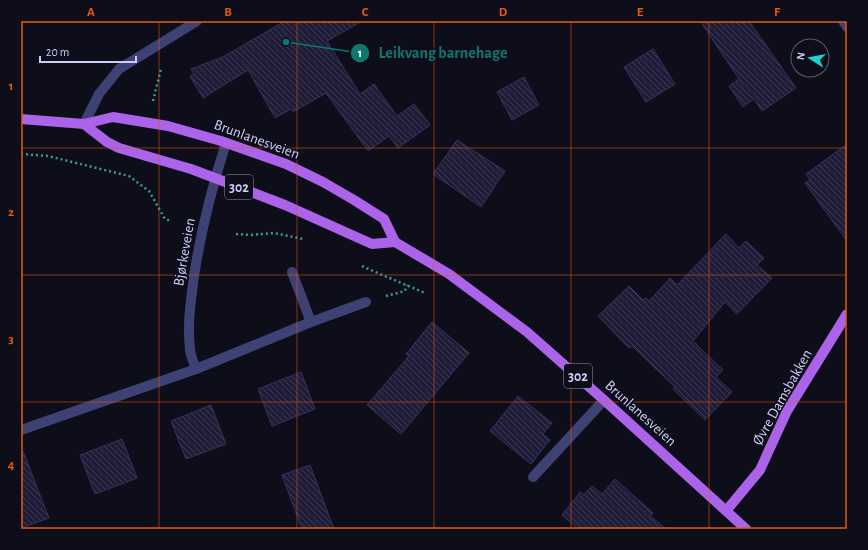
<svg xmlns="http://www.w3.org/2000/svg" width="868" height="550" viewBox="0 0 868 550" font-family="'Alegreya Sans',sans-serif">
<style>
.building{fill:url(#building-back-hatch);stroke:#363161}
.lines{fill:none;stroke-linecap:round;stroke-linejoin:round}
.path{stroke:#3c9d8f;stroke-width:2.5;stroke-dasharray:2 3;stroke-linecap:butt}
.minor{stroke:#3e4173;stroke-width:10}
.major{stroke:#ab63e9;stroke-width:10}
.grid{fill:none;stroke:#e8590c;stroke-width:1;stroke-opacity:0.55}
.labels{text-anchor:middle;stroke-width:3;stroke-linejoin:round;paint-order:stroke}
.shield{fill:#0e0d1a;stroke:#9493b5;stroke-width:1}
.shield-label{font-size:14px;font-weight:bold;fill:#cecdf8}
.street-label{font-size:15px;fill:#cecdf8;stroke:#0e0d1a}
.leader{fill:none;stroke:#0f766e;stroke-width:1.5}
.callout-dot{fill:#0f766e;stroke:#0e0d1a;stroke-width:1.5}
.mark-label{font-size:12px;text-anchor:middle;font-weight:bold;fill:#fff}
.callout-label{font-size:16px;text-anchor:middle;font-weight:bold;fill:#0f766e;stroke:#0e0d1a;stroke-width:3;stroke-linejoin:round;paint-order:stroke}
.neatline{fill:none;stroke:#e8590c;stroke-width:1.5}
.grid-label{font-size:13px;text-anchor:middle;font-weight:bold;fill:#e8590c}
</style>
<defs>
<pattern id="building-back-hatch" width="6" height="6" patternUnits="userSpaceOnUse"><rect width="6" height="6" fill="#1f1c38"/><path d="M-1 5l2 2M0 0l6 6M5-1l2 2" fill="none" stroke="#3e3c56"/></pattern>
</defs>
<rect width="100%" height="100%" fill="#0e0d1a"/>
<!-- building -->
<g class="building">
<polygon points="285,21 362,21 327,41 360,94 374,84 397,116 414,104 430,125 398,148 389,136 368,151 326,93 293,112 291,109 275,118 248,70 203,98 190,76 194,74 191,69 223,57"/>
<polygon points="700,21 749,21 796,88 762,111 754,99 743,107 729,86 739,79"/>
<polygon points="653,49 675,84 646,102 624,67"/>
<polygon points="524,77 539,105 512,120 497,92"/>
<polygon points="457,140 505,171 481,207 433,174"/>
<polygon points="847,144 847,241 805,183 810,180 806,174"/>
<polygon points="726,234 739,248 746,241 764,258 757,265 772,278 737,314 725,302 693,341 723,370 716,377 732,392 705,420 673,389 675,387 632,346 629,348 598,316 629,286 643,300 646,298 649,301 670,278 677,285"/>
<polygon points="432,322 469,353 401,434 367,405 409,356 406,354"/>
<polygon points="301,372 315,409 272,426 258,389"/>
<polygon points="518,396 552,423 543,434 550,440 531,464 490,431"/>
<polygon points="211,405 226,444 186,459 171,421"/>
<polygon points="122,439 137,478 95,494 80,455"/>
<polygon points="23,451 49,518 21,528 21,452"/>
<polygon points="310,465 334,529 302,529 282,475"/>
<polygon points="615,479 653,513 650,516 666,529 578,529 562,515 580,492 584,495 592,486 602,494"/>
</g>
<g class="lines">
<!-- path -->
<g class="path">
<polyline points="153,101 161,69"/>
<polyline points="21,154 48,156 129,176 149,191 165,219 171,221"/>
<polyline points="236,234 250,235 274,233 303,239"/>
<polyline points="362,266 373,271 425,293"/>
<polyline points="386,296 405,291 407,285"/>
</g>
<!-- minor -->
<g class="minor">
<polyline points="843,21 847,27"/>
<polyline points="84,124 99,94 119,69 197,21"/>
<polyline points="292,272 311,322"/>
<path d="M196,369C194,363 190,355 190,349C187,324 191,300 194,276C201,230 212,187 226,143"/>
<polyline points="21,430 196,369 311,322 366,302"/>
<polyline points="533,477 604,400"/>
</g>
<!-- major -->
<g class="major">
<polyline points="21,119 84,124 113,117 168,126 221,141 286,164 323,182 354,200 384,219 395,242"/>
<polyline points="84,124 107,142 119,148 191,169 228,183 285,205 372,244 395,242 449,274 527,332 604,400 746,529"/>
<polyline points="726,511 760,470 787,411 847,314"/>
</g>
</g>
<!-- grid -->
<path class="grid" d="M159,21V529M297,21V529M434,21V529M571,21V529M709,21V529M21,148H847M21,275H847M21,402H847"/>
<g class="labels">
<!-- shield labels -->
<g class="shield">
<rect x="225" y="175" width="28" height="24" rx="3"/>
<rect x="564" y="364" width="28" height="24" rx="3"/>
</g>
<g class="shield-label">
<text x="239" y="192">302</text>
<text x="578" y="381">302</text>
</g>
<!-- street labels -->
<g class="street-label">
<text transform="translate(257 139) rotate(20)" y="5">Brunlanesveien</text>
<text transform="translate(184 252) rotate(-80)" y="5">Bjørkeveien</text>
<text transform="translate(782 397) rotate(-61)" y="5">Øvre Damsbakken</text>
<text transform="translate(641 413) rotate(42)" y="5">Brunlanesveien</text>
</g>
</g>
<!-- callouts -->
<path class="leader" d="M286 42L360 53"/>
<g class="callout-dot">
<circle cx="286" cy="42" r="4"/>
<circle cx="360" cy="53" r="10"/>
</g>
<g class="mark-label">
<text x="360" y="57">1</text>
</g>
<g class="callout-label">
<text x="443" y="58">Leikvang barnehage</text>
</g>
<!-- border -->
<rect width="868" height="550" fill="none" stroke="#0e0d1a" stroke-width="44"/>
<!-- north arrow -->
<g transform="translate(810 58) rotate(281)"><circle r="19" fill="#0e0d1a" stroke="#5b5a73"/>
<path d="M0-3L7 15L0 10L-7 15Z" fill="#1ed2d4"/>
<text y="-6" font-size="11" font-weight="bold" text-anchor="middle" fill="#cecdf8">N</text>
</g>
<!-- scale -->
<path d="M40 56v6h96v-6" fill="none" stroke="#cecdf8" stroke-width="2"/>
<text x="46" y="56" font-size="12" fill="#cecdf8" stroke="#0e0d1a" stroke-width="3" paint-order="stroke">20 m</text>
<rect x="22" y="22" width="824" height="506" class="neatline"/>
<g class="grid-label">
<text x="91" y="16">A</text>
<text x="228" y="16">B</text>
<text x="365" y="16">C</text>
<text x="503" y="16">D</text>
<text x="640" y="16">E</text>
<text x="777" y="16">F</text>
<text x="11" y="90">1</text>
<text x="11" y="216">2</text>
<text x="11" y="343">3</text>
<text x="11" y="469">4</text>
</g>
</svg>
